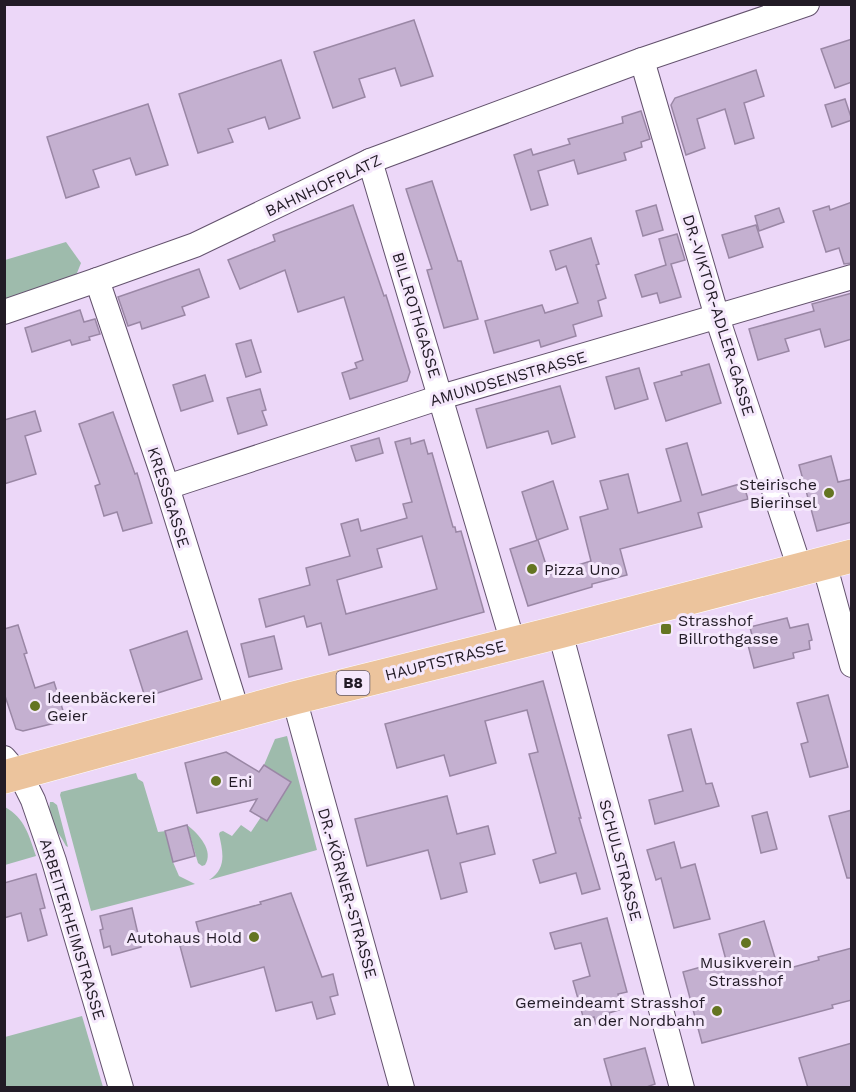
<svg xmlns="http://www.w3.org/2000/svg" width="856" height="1092" viewBox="0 0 856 1092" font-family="'Work Sans',sans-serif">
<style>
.green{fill:#9ebbac}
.building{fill:#c4b0d0;stroke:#9a87a5;stroke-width:1.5;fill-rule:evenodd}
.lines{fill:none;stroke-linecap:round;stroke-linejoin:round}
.minor-casing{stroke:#63526d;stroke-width:26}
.primary-casing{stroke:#fff;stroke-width:34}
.minor{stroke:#fff;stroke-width:24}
.primary{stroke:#ecc49d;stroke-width:33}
.poi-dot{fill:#647522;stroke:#f5e8fc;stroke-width:2}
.labels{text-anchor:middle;stroke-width:6;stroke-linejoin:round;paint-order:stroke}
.shield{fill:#f5e8fc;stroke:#615866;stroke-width:1.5}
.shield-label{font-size:15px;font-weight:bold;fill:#221b26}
.street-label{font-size:16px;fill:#221b26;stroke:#f5e8fc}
.poi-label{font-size:16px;fill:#221b26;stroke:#f5e8fc;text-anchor:start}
</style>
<rect width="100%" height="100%" fill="#ecd7f8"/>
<!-- green -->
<g class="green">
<polygon points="66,242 81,263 73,283 5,305 5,260"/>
<path d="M287,736L317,850L209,880C227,868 223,853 219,834L220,832L223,831L232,836L241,825L251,832L261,817L267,821L291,782L264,765L275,739Z"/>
<polygon points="136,773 138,779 143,782 158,832 166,831 173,862 179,876 195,884 91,911 60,795 61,792"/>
<path d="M50,802H53L57,805L68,847L66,846C61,836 55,829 48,819Z"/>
<path d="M5,807C25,818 29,836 36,856L5,865Z"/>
<path d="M187,825C199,834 214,851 205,865L202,866L198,863Z"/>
<polygon points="82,1016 103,1087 5,1087 5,1037"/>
</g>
<!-- building -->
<g class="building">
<polygon points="414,20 433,76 401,86 395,68 359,79 365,97 333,108 314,52"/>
<polygon points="852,39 852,82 835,88 821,49"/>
<polygon points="281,60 300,118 269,129 265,117 228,129 233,142 198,153 179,94"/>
<polygon points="756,70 764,96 744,103 754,138 735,144 725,109 697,119 705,148 686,155 671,105 675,98"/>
<polygon points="845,99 852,120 832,127 825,105"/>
<polygon points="148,104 168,165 136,175 130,158 93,170 99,187 66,198 47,137"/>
<polygon points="641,111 650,139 641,142 642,147 624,153 626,160 578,174 574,160 538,171 548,205 531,210 514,155 531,149 533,155 570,144 568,139 623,123 622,117"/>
<polygon points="432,181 458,261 461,261 478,319 444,328 427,270 432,269 406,189"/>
<polygon points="852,202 852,263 844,264 839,248 826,252 813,211 829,206 830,210"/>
<polygon points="353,205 384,296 386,295 410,372 407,381 350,399 342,373 357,368 355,363 363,360 344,297 298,312 285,270 240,289 228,260 275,241 273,235"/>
<polygon points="656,205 663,230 643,236 636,211"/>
<polygon points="779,208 784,222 759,231 755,216"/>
<polygon points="756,225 763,247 729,258 722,235"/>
<polygon points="677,234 685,260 671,264 681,297 660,303 657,293 642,297 635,275 666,265 659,239"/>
<polygon points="591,238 599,264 596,265 606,298 598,301 602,316 573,325 576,336 541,347 539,340 494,353 485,321 542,305 545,313 578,303 566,266 556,270 550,251"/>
<polygon points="199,269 209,297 182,307 185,315 142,329 140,322 128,326 118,297"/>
<polygon points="852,293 852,339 825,347 820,329 785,339 789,351 758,360 749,329 814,311 812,304"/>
<polygon points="80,310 84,322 95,319 100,334 89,337 90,340 72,345 70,340 32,352 25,328"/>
<polygon points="251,340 261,372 246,377 236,344"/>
<polygon points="709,364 721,403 666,421 654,383 682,375 681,372"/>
<polygon points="639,368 648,399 615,409 606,377"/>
<polygon points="205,375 213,401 181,411 173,385"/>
<polygon points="560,386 575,437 552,444 548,431 487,448 476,409"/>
<polygon points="260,389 266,410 262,411 267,425 238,434 227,398"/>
<polygon points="35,411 41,431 25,436 36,474 4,484 4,420"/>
<polygon points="113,412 135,474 137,473 152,523 123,531 117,512 104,516 95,486 100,484 79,424"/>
<polygon points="379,438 383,453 356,461 351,446"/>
<path d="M410,438L411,444L424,440L428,454L432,453L453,527H455L456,532L461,531L484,612L329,655L321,623L307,627L304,616L266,627L259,599L310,585L306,568L350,556L341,524L358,519L361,531L407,518L403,504L412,502L395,442ZM422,536L437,589L346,614L337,580L382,567L377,549Z"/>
<polygon points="687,443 702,495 743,483 748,499 698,513 702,527 620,549 627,575 592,584 592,587 528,606 510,549 538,540 549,574 591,561 580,517 608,509 600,481 628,474 638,513 681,501 666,449"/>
<polygon points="831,456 838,482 852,479 852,522 817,531 799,465"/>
<polygon points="553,481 568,529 537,540 522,492"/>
<polygon points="787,618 790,628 808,624 812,640 809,641 810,649 793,653 794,658 754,668 748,645 754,644 750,627"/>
<polygon points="18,625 27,653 24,654 35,688 54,682 65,717 55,723 23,731 16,729 4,693 4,629"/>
<polygon points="187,631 202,679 145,697 130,650"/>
<polygon points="274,636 282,669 249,677 241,644"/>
<polygon points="543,681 581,818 579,818 600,889 582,894 576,873 540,883 533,860 556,853 529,754 538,752 527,710 485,721 496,763 450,776 444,755 397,768 385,724"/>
<polygon points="828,695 848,767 810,777 801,744 808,742 797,703"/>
<polygon points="691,729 706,784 712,783 719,806 655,824 649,800 683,791 668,735"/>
<polygon points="226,752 259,772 264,765 291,782 267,821 250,811 257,799 197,813 185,763"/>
<polygon points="447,796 457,834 488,826 495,854 460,863 467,892 441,899 428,850 367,866 355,819"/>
<polygon points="852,810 852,878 847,878 829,816"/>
<polygon points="767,812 777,849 761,853 752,816"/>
<polygon points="187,825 195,856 173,862 165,831"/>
<polygon points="674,842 681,868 695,864 710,919 674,928 661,878 656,880 647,850"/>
<polygon points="36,874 45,908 40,909 47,935 28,941 21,913 4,918 4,883"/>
<polygon points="291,893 322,977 333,974 338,995 330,997 335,1014 317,1019 312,1002 276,1011 264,967 191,987 180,946 201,940 196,922 261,904 260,902"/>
<polygon points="132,908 141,947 112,955 110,946 104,948 100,930 103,929 100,916"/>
<polygon points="607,918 627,992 618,994 622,1009 609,1013 611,1021 596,1024 594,1017 584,1020 573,981 590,976 581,943 555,949 550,933"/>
<polygon points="764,921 779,971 819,960 818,957 852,948 852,1000 832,1005 833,1008 702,1043 683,972 726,960 719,934"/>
<polygon points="852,1043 852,1088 808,1088 799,1058"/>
<polygon points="645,1048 655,1084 644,1088 612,1088 604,1059"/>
</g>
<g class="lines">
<!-- minor casing -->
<g class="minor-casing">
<g id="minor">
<polyline points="642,60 717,317 800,569"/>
<polyline points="370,161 513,643"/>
<polyline points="97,280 167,487 238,714"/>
<polyline points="4,312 97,280 195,245 370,161 642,60 807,4"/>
<polyline points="167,487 441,397 852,277"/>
<polyline points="824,563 852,665"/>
<polyline points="560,632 682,1088"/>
<polyline points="294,698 402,1088"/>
<polyline points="4,758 23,780 33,800 54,861 121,1088"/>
</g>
</g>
<!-- primary casing -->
<g class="primary-casing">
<polyline id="primary" points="4,777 294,698 555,633 852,556"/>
</g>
<!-- minor -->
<use href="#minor" class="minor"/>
<!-- primary -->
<use href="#primary" class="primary"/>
</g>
<!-- markers -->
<g class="poi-dot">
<circle cx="829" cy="493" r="6"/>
<circle cx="532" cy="569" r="6"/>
<rect x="660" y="623" width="12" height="12" rx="3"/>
<circle cx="35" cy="706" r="6"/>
<circle cx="216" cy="781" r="6"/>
<circle cx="254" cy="937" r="6"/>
<circle cx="746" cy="943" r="6"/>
<circle cx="717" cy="1011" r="6"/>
</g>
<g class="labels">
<!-- shield labels -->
<rect class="shield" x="336.5" y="671" width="33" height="24" rx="4.5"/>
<g class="shield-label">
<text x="353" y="688">B8</text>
</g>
<!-- street labels -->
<g class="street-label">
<text transform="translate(323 185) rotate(-25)" y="6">BAHNHOFPLATZ</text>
<text transform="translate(417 315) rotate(73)" y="6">BILLROTHGASSE</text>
<text transform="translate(719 315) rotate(73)" y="6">DR.-VIKTOR-ADLER-GASSE</text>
<text transform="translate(508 378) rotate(-16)" y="6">AMUNDSENSTRASSE</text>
<text transform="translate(169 497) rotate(72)" y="6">KRESSGASSE</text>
<text transform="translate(445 660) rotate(-14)" y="6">HAUPTSTRASSE</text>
<text transform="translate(621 860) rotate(75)" y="6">SCHULSTRASSE</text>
<text transform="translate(348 893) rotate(74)" y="6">DR.-KÖRNER-STRASSE</text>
<text transform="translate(73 929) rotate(73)" y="6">ARBEITERHEIMSTRASSE</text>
</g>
<!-- poi labels -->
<g class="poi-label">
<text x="817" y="490" text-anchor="end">Steirische<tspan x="817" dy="18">Bierinsel</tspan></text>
<text x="544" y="575">Pizza Uno</text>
<text x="678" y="626">Strasshof<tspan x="678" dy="18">Billrothgasse</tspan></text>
<text x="47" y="703">Ideenbäckerei<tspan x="47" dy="18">Geier</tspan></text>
<text x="228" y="787">Eni</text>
<text x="242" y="943" text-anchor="end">Autohaus Hold</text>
<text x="746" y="968" text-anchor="middle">Musikverein<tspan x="746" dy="18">Strasshof</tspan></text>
<text x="705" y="1008" text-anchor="end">Gemeindeamt Strasshof<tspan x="705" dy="18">an der Nordbahn</tspan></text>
</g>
</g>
<!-- border -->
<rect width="856" height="1092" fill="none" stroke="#221b26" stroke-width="12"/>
</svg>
